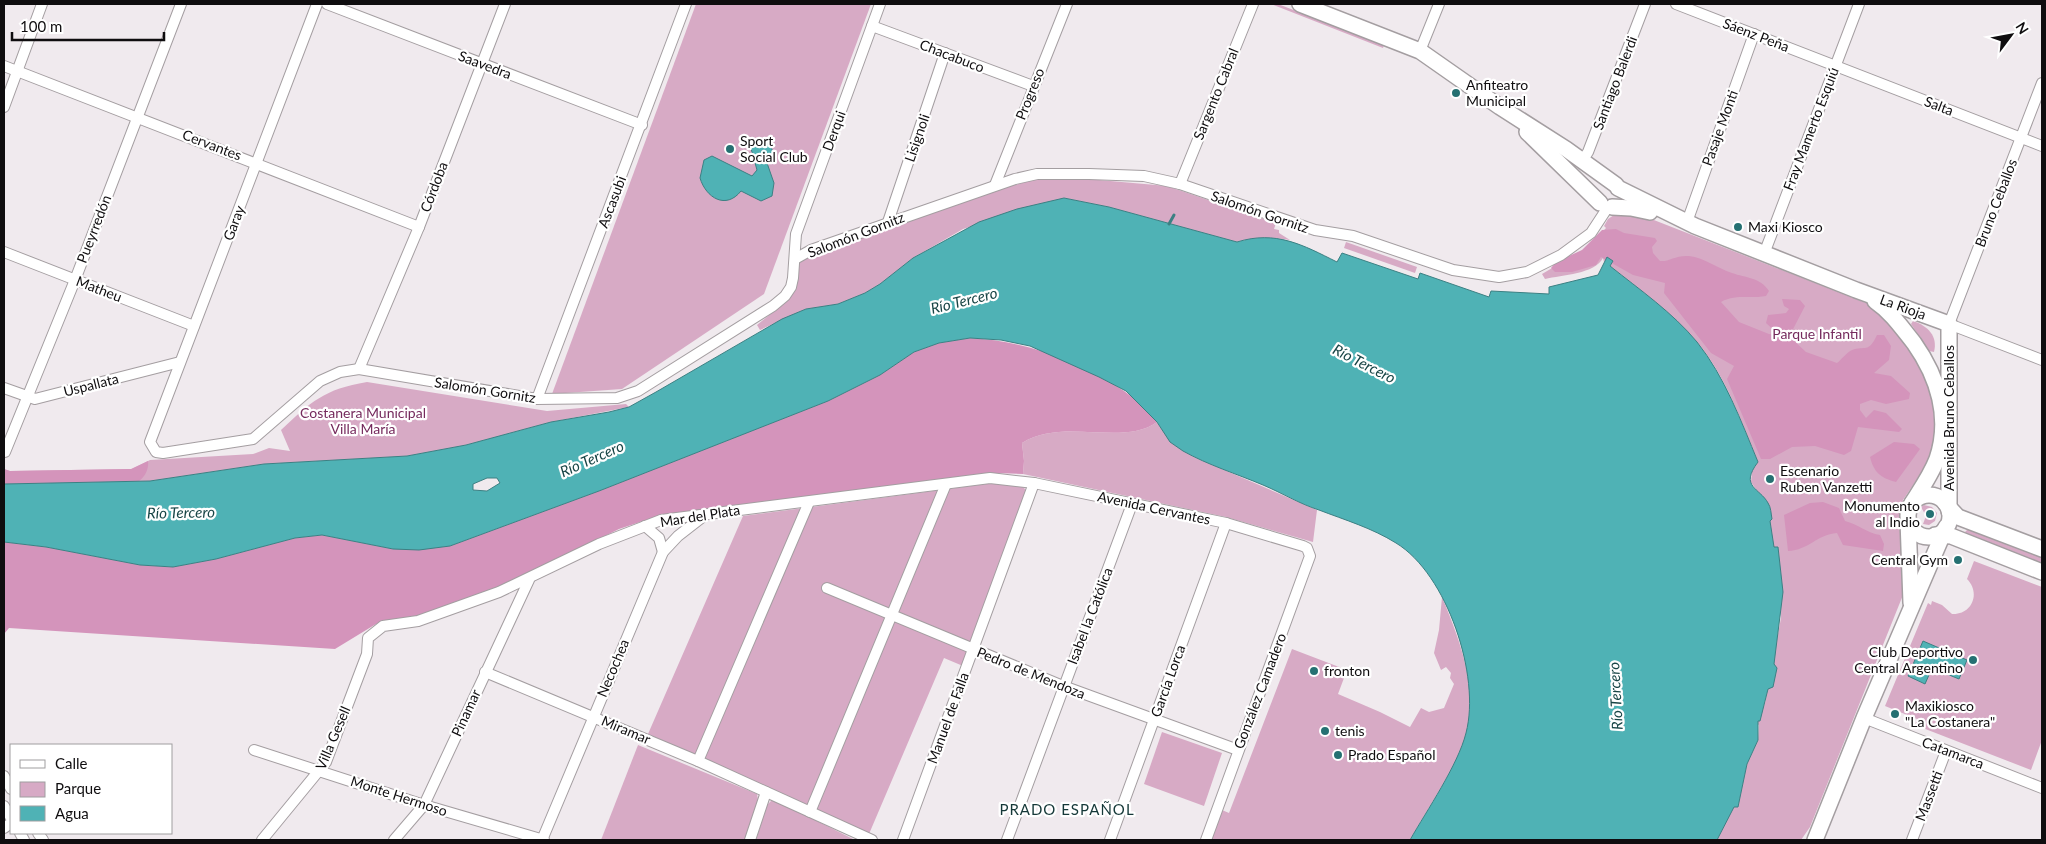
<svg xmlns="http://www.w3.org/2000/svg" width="2046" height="844" viewBox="0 0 2046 844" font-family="Lato,sans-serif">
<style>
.green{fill:#d7aac5}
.forest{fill:#d494bb}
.water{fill:#4fb2b5;stroke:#3c8083;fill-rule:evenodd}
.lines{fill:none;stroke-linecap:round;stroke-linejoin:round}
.stream{stroke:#3c8083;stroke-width:3}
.minor-casing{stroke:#a49ea1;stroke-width:12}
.secondary-casing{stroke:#a49ea1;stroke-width:18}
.minor{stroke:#fff;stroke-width:10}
.secondary{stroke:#fff;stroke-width:15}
.poi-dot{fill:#257072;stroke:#fff;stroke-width:2}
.labels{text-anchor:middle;stroke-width:4.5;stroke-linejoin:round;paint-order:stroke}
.street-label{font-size:14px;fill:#0f0d0f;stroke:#fff}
.poi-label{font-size:14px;fill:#0f0d0f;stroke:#fff;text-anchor:start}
.park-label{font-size:14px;fill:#752a5d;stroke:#fff}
.water-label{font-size:15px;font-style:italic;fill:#184546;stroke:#fff}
.neighbourhood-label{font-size:15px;letter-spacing:1px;fill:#153838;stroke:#fff}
</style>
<rect width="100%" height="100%" fill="#f0eaee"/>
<!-- green -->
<g class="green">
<polygon points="696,4 871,4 764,294 622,389 552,394"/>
<polygon points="1271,4 1278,4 1384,45 1383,48"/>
<path d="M1065,177L1167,186L1276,223L1274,229L1279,230V233L1290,240C1273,237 1253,237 1237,242L1109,207L1064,198L963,229L913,258L880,284L865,293L838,304L806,309L760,330L757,325L785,302L798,264L808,257L998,190L1032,180Z"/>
<path d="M1617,213H1636L1876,307L1884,313L1934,384L1938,433L1932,457L1903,500L1900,512L1903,595L1810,827L1801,840H1717L1734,806H1738L1747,764L1758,740L1759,725L1757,724L1765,703L1781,618L1770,521L1761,497L1751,482L1752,471L1758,462C1741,421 1726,376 1697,342C1671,312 1640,290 1610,266L1607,257L1604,262L1603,258C1595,274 1562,275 1545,279L1542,274L1588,247L1606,228L1604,226L1608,219Z"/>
<polygon points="1346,242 1417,267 1415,273 1344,248"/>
<path d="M1913,321C1928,326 1938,336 1934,352L1929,351L1911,324Z"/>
<path d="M367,382L547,411L626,404L629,407L551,422L466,445L407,456L264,464L150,481L4,484V469L10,471L132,469L150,460L253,454L269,448L290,451L281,430C311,402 324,389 367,382Z"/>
<path d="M1157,422L1171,442L1194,457L1317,510L1313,542L1226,517L1023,474L1024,461L1022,443C1063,417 1123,447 1157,422Z"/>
<polygon points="994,483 1023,487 1026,490 963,666 944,658 869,834 648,734 743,516"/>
<polygon points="1924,505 1932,507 1937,513 1935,521 1929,525 1923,524 1926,516 1921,507"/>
<polygon points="1969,528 2042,556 2042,565 1968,536 1965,532"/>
<path d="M1974,561L2042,587V740L2031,770L1915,725L1917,719L1885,706L1928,603L1931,605L1932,601L1942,605L1952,614C1972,615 1981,593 1967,579Z"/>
<path d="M1442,597C1462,645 1483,700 1460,751C1447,781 1426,811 1410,840H1211L1222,810L1229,813L1292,649L1347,670L1338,694L1380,712L1410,727L1421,708L1429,712L1444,708L1454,684L1450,678L1451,673L1446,667L1441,670L1434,653L1439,630Z"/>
<polygon points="1162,732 1222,753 1204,806 1144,784"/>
<polygon points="638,745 757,794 758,800 745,840 601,840"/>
<polygon points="772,800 775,800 855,840 756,840 767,805"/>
</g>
<!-- forest -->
<g class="forest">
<path d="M1616,229L1624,233L1655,238L1657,241L1652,247L1653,253L1660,261C1669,262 1675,255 1689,256C1705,258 1717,268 1732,273C1746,278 1760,277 1769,291L1766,296C1750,299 1736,294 1721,302L1739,322L1769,334L1791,338L1806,352L1837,363C1841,360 1847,352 1852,350C1865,345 1868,354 1877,335H1884L1891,346L1889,360L1874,373L1891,376L1910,393L1909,399L1886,404L1871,400L1860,404V410L1866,418L1874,410L1886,413L1902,429L1899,432L1858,427L1851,451L1844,455L1815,446L1792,447L1770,459H1761L1727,379L1734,366L1711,353L1664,293L1665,283L1633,275L1601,257L1596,265L1572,272H1555L1551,268L1556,262L1582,250L1602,230Z"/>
<polygon points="1782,299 1800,300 1805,306 1790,335 1779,335 1766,323 1768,315 1786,313 1789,309 1784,306"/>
<path d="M970,338C1025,341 1078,360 1124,391C1136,399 1147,412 1157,422C1123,447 1063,417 1022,443L1024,461L1023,474L996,473L658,516L619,529L517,580L416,619L376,624L335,649L9,628L4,634V542L46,547L140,565L173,567L216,559L295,538L322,535L393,549L450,546L599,491L828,401L880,375L914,352L939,343Z"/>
<path d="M1894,442L1914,444L1920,449L1896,482C1881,478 1874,473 1870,457Z"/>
<path d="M148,461C149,469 145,477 139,481L4,484V469L10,471L131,469Z"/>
<path d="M1823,502L1839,508L1845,521C1858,524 1867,533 1880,535L1884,544L1883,551L1843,545L1837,533C1816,535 1809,550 1788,551L1784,515L1810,503Z"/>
</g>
<!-- water -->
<g class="water">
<path d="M762,140L770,143L774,156L767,163L774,183L772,196L761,201L741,191C726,210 706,198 700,178L704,160L712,156L752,176L757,170L750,145L755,141Z"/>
<path d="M1064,198L1109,207L1237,242C1276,230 1303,245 1337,262L1342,253L1418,279L1420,273L1489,297L1491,291L1549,294V287L1598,275L1607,257L1613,261L1610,266C1640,290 1672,312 1697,342C1725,377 1741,421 1758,462C1739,487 1760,488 1768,503C1771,507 1771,514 1772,519L1770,521L1774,547H1778L1783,592L1774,664L1777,668L1773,687L1768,689L1760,721H1758V740L1747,764L1738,807H1734L1717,840H1410C1427,810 1458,765 1466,733C1481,676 1447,574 1396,543C1372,528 1345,520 1319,510C1300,504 1282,493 1263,485C1237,474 1208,465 1183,451L1170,442L1157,422L1126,391L1099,377L1030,346L1001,340L970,338L939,343L914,352L880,375L828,401L599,491L450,546L419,550L393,549L322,535L295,538L216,559L173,567L140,565L46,547L4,542V484L150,481L264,464L407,456L466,445L551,422L609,412L629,407L656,392L782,319L806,309L838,304L865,293L880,284L913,258L979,222L1017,209ZM487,478H497L500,483L487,491L473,490V484Z"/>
<polygon points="1923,641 1967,660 1959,679 1932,668 1925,684 1908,676"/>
</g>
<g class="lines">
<!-- stream -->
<polyline class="stream" points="1169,224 1174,215"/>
<!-- minor casing -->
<g class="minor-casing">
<g id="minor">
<polyline points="317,4 150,442 156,452 163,453 253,439 320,381 340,372 359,369 537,399 617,398 638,391 773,306 785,296 791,287 793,278 796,234 880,4"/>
<polyline points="327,4 642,125"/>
<polyline points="1676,4 2042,146"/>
<polyline points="872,26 1033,86"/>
<polyline points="1420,51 1439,4"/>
<polyline points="4,66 419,227"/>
<polyline points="2042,83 1949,324 2042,360"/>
<polyline points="4,107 42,4"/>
<polyline points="1582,161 1588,152 1645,4"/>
<polyline points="1180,184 1253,4"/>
<polyline points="995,185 1067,4"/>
<polyline points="888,222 945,53"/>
<polyline points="1687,222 1754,34"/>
<polyline points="4,252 194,326"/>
<polyline points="1764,254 1859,4"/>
<polyline points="795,259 811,250 1015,179 1037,174 1089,174 1144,176 1180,184 1315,230 1353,236 1453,270 1499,277 1527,272 1561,255 1591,233 1608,207"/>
<polyline points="359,369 419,227 505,4"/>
<polyline points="4,388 35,399 180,362"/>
<polyline points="537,399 686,4"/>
<polyline points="5,452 75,280 181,4"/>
<polyline points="645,526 659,538 663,552"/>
<polyline points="827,588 1063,686 1238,750"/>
<polyline points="485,672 698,761 872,840"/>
<polyline points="1864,718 2042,788"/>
<polyline points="254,750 424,805 544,840"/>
<polyline points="698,761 809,502"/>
<polyline points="4,776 11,789"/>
<polyline points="4,806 11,818"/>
<polyline points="810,812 946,484"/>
<polyline points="4,828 11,823"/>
<polyline points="20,833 24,840"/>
<polyline points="38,833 43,840"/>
<polyline points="262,840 326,762 367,654 368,638 383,626 418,621 499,592 599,544 661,520 990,478 1034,483 1226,523 1303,546 1307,548 1310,556 1206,840"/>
<polyline points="394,840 424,805 529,580"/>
<polyline points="542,840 663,552 678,536 705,515"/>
<polyline points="750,840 766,792"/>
<polyline points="903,840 1034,483"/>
<polyline points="1007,840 1132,504"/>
<polyline points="1110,840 1226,523"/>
<polyline points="1912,840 1946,751"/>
</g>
</g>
<!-- secondary casing -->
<g class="secondary-casing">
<g id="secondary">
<polyline points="1300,4 1420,51 1500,107 1566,149 1616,185"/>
<polyline points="1527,132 1600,203"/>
<polyline points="1618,188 1695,226 1856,290 1949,324 1949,511"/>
<polyline points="1612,207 1631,208 1650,212"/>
<path d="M1875,301C1891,312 1902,328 1914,343C1938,377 1951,418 1937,459C1931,475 1921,489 1912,503"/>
<circle cx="1929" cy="516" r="21"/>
<polyline points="1945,503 1958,517 2042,549"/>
<polyline points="1908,520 1911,603"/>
<polyline points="1935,535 1951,536 2042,572"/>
<polyline points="1815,840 1864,718 1946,527"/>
</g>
</g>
<!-- minor -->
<use href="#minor" class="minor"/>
<!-- secondary -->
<use href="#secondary" class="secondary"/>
</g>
<!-- markers -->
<g class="poi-dot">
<circle cx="1456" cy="93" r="5"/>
<circle cx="730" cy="149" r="5"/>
<circle cx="1738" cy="227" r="5"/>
<circle cx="1770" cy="479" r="5"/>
<circle cx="1930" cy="514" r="5"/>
<circle cx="1958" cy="560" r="5"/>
<circle cx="1973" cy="660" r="5"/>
<circle cx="1314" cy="671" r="5"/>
<circle cx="1895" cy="714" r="5"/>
<circle cx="1325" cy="731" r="5"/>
<circle cx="1338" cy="755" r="5"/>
</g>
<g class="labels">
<!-- street labels -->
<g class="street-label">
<text transform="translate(1756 35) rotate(21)" y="5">Sáenz Peña</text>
<text transform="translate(952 56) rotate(21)" y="5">Chacabuco</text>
<text transform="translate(485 65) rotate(21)" y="5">Saavedra</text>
<text transform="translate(1615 83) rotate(-69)" y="5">Santiago Balerdi</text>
<text transform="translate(1030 94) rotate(-68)" y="5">Progreso</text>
<text transform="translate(1216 94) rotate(-68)" y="5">Sargento Cabral</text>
<text transform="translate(1939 106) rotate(21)" y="5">Salta</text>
<text transform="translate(1720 128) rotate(-70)" y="5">Pasaje Monti</text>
<text transform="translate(1811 129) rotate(-69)" y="5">Fray Mamerto Esquiú</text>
<text transform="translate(834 131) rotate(-70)" y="5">Derqui</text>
<text transform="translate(917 138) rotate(-71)" y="5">Lisignoli</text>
<text transform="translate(212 145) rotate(21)" y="5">Cervantes</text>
<text transform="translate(434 187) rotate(-69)" y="5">Córdoba</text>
<text transform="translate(612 202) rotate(-69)" y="5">Ascasubi</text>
<text transform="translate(1996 203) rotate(-69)" y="5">Bruno Ceballos</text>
<text transform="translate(1260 212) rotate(19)" y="5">Salomón Gornitz</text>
<text transform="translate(234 223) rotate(-69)" y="5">Garay</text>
<text transform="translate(94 229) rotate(-69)" y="5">Pueyrredón</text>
<text transform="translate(856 235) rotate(-21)" y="5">Salomón Gornitz</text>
<text transform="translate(99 289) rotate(21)" y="5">Matheu</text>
<text transform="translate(1903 307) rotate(20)" y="5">La Rioja</text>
<text transform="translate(91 385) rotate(-14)" y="5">Uspallata</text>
<text transform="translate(485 390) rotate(9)" y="5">Salomón Gornitz</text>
<text transform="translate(1949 418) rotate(-90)" y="5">Avenida Bruno Ceballos</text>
<text transform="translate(1154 508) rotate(12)" y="5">Avenida Cervantes</text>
<text transform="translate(700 516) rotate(-9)" y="5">Mar del Plata</text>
<text transform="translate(1090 616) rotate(-69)" y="5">Isabel la Católica</text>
<text transform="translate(613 668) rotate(-67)" y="5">Necochea</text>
<text transform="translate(1031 673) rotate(22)" y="5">Pedro de Mendoza</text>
<text transform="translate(1168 681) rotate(-70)" y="5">García Lorca</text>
<text transform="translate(1260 691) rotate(-69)" y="5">González Camadero</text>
<text transform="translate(466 713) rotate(-65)" y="5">Pinamar</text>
<text transform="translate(948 718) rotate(-70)" y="5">Manuel de Falla</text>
<text transform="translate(626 730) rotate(23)" y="5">Miramar</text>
<text transform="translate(333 738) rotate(-67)" y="5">Villa Gesell</text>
<text transform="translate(1953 753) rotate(21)" y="5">Catamarca</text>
<text transform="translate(399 796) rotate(18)" y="5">Monte Hermoso</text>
<text transform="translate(1929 796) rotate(-69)" y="5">Massetti</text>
</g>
<!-- poi labels -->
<g class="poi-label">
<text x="1466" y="90">Anfiteatro<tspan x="1466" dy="16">Municipal</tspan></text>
<text x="740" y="146">Sport<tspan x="740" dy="16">Social Club</tspan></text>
<text x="1748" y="232">Maxi Kiosco</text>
<text x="1780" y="476">Escenario<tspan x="1780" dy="16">Ruben Vanzetti</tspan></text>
<text x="1920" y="511" text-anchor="end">Monumento<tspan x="1920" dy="16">al Indio</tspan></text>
<text x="1948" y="565" text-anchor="end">Central Gym</text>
<text x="1963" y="657" text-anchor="end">Club Deportivo<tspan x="1963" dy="16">Central Argentino</tspan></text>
<text x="1324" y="676">fronton</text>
<text x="1905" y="711">Maxikiosco<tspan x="1905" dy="16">"La Costanera"</tspan></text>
<text x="1335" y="736">tenis</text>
<text x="1348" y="760">Prado Español</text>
</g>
<!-- park labels -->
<g class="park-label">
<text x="1817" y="339">Parque Infantil</text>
<text x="363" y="418">Costanera Municipal<tspan x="363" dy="16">Villa María</tspan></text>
</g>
<!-- water labels -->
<g class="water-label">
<text transform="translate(964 301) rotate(-14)" y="5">Río Tercero</text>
<text transform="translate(1364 364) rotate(27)" y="5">Río Tercero</text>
<text transform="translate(592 459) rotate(-24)" y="5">Río Tercero</text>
<text transform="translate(181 513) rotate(-1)" y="5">Río Tercero</text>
<text transform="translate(1616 696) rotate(-93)" y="5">Río Tercero</text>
</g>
<!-- neighbourhood labels -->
<g class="neighbourhood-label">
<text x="1067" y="815">PRADO ESPAÑOL</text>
</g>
</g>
<!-- border -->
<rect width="2046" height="844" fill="none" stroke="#0f0d0f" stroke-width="10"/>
<!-- legend -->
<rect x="10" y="744" width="162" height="90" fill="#ffffff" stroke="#9f9e9f"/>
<rect x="20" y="760" width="25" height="8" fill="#ffffff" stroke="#9f9e9f"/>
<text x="55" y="769" font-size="15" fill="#0f0d0f">Calle</text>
<rect x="20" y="782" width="25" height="15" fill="#d7aac5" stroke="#9f9e9f"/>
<text x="55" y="794" font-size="15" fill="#0f0d0f">Parque</text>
<rect x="20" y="806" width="25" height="15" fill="#4fb2b5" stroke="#9f9e9f"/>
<text x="55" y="819" font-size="15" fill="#0f0d0f">Agua</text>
<!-- north arrow -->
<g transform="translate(2011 35) rotate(58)" stroke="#ffffff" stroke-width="4" paint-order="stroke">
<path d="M0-4L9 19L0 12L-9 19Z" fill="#0f0d0f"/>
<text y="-8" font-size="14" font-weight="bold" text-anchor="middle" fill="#0f0d0f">N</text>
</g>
<!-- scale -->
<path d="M12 32v8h152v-8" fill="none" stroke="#0f0d0f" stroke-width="2.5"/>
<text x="20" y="32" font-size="15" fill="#0f0d0f" stroke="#ffffff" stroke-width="4" paint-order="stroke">100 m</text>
</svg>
